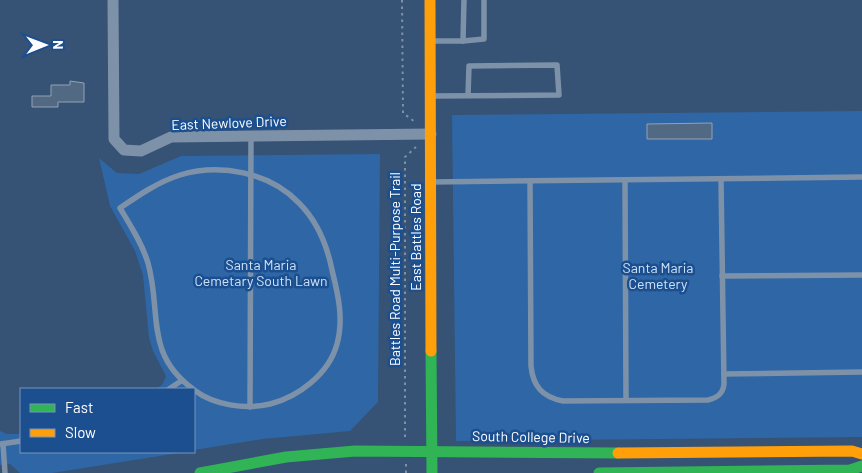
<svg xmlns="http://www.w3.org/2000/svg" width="862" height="473" viewBox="0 0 862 473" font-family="Barlow,sans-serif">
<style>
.green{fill:#2f66a5}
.building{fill:#526984;stroke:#92a2b6}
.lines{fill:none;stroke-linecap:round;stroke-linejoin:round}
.path{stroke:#7d92a8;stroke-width:2;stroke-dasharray:2.5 4;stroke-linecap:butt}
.lane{stroke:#7d92a8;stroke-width:5.5}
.street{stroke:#7d92a8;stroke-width:11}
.fast{stroke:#30b455;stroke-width:11}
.slow{stroke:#ff9f0a;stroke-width:11}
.labels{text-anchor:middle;stroke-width:5;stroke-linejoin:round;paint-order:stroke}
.street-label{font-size:14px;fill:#fff;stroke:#1b4f8f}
.park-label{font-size:14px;fill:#cfe3fa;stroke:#1b4f8f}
</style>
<rect width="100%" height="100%" fill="#365274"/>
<!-- green -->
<g class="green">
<polygon points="862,111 862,437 456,441 452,115"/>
<polygon points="380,154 378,402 350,431 263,439 194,450 194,389 155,389 162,385 166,376 153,351 149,338 143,275 135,251 110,206 99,158 117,173 139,174 181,156"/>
<polygon points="0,431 7,434 21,434 21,452 185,452 52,473 20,473 10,464 0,465"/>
</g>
<!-- building -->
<g class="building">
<polygon points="70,81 84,83 84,102 58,102 58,107 32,107 32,96 51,96 51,85 70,85"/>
<polygon points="712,123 712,139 647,139 647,124"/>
</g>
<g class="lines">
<!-- path -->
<g class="path">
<polyline points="402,0 403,113 415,122"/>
<polyline points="405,437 405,157 416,147"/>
<polyline points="406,473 406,464"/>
</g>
<!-- lane -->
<g class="lane">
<polyline points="464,0 463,41 484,39 484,0"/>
<polyline points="430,41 463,41"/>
<polyline points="432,96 559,95 557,65 469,66 468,96"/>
<polyline points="625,180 626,400"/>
<path d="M530,181L531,366C533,386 542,397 563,401L708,400C717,398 723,394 724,384L721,179"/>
<polyline points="432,182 862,177"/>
<polyline points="722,276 862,275"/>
<polyline points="724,374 862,372"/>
<polyline points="169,389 181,381"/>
<path d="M193,389C144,353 162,313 148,263C142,243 130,225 120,208C139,195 158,182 180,175C220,163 269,172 299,203C317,221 327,245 332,270C338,294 344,319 337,344C329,374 298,397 270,404C245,410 214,405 194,390"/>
<polyline points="250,407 251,136"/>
<polyline points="1,444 21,441"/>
<polyline points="3,444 5,473"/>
</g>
<!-- street -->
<polyline class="street" points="113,0 114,139 124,150 141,151 171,137 431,134"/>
<!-- fast -->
<g class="fast">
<polyline points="431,351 432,473"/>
<polyline points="200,473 286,457 355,451 618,453"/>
<polyline points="599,473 850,470 862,466"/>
</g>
<!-- slow -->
<g class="slow">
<polyline points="430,0 431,351"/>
<polyline points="618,453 852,451 862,454"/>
</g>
</g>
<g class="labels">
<!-- street labels -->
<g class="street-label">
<text transform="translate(229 123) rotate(-2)" y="5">East Newlove Drive</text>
<text transform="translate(416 237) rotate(-90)" y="5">East Battles Road</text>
<text transform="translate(395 269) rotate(-90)" y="5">Battles Road Multi-Purpose Trail</text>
<text transform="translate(531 437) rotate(1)" y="5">South College Drive</text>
</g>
<!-- park labels -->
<g class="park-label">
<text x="261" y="270">Santa Maria<tspan x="261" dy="16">Cemetary South Lawn</tspan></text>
<text x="658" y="273">Santa Maria<tspan x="658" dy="16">Cemetery</tspan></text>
</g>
</g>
<!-- legend -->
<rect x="20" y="388" width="175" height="65" fill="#1b4f8f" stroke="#7695bc"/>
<rect x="30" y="404" width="25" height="8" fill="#30b455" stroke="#7695bc"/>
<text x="65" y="413" font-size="15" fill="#ffffff">Fast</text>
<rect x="30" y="429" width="25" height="8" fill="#ff9f0a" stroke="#7695bc"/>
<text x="65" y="438" font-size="15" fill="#ffffff">Slow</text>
<!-- north arrow -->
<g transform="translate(45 45) rotate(89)" stroke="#1b4f8f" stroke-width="4" paint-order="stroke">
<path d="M0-4L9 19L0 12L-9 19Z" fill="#ffffff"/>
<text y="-8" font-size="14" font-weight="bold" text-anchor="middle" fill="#ffffff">N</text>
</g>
</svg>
